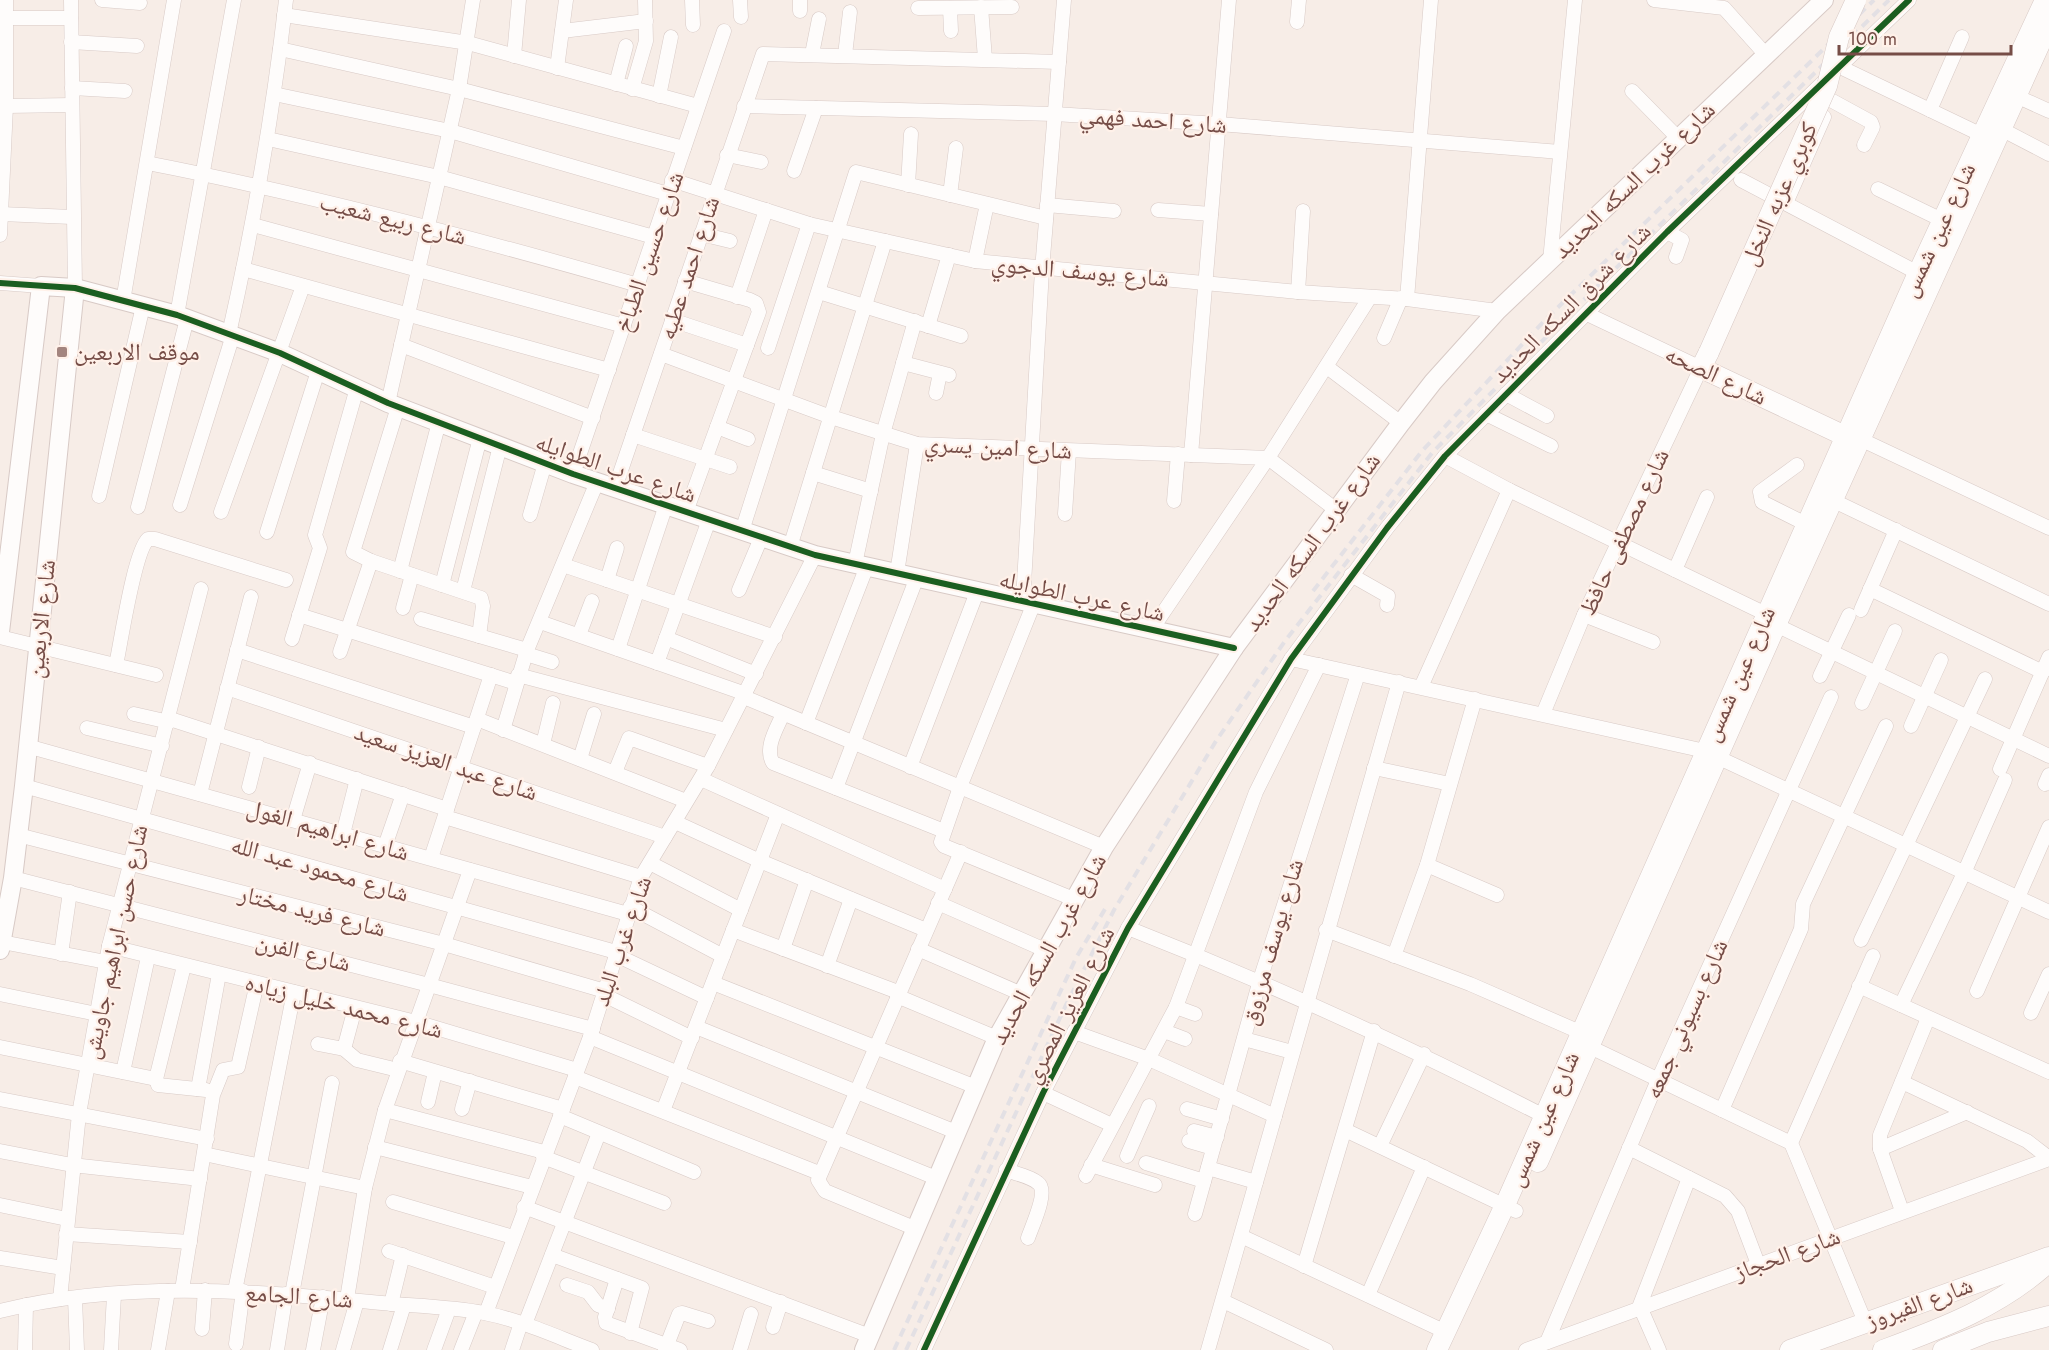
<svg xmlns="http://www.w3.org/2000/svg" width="2049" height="1350" viewBox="0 0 2049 1350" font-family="Jost,'Noto Naskh Arabic',sans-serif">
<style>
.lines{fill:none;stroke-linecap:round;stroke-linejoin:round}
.minor-casing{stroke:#d8cac6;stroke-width:15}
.tertiary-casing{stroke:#d8cac6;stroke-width:20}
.secondary-casing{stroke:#d7c8c4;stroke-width:21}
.minor{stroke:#fefcfb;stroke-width:14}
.tertiary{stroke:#fefcfb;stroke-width:18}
.secondary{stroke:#fefcfb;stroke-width:20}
.rail{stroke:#e3e0e4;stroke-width:4;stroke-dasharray:9 6;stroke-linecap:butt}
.secondary-bridge-casing{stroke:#d7c8c4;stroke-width:21;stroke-linecap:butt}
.secondary-bridge{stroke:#fefcfb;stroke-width:20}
.cycleway-casing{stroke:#fff1e9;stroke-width:10}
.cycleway{stroke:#1b5e20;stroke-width:6}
.poi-dot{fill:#a3857f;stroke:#fff1e9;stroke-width:2}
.labels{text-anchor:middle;stroke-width:4.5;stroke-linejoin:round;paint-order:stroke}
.street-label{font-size:24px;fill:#764d47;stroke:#fff1e9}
.poi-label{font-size:24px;fill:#764d47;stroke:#fff1e9;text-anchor:start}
</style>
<rect width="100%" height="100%" fill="#f7ede7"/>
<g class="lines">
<!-- minor casing -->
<g class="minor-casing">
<g id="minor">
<polyline points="71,0 75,288"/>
<polyline points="102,0 140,3"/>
<polyline points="692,0 693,25"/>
<polyline points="740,0 741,17"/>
<polyline points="800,0 800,11"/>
<polyline points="1654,0 1724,8 1766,55"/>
<polyline points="981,7 985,59"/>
<polyline points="918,8 1012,7"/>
<polyline points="950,8 951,31"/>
<polyline points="284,15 468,43 698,106"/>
<polyline points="6,18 71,18"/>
<polyline points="1297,22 1299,0"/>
<polyline points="562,31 646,21"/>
<polyline points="71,42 137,46"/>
<polyline points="280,49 459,89 684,148"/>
<polyline points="812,54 819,19"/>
<polyline points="845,55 850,12"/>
<polyline points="514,56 519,0"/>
<polyline points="1838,66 1982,135"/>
<polyline points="557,68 566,0"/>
<polyline points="616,84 626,46"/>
<polyline points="72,88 125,91"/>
<polyline points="632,89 646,41 645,0"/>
<polyline points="1632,91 1678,138"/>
<polyline points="1816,92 1871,122 1873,127 1864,145"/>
<polyline points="274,94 450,131 668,194"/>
<polyline points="659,96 671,37"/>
<polyline points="2016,96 2049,111"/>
<polyline points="6,106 72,105"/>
<polyline points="744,106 1054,114 1219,124 1560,152"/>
<polyline points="1930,110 1962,37"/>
<polyline points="2001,129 2049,154"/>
<polyline points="268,139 439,177 654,237"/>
<polyline points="727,155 761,162"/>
<path d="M147,163C312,195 475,238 638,285"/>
<polyline points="794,171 816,108"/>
<polyline points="672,180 809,224 975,261 1298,292 1407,299 1497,311"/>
<polyline points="1741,180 1918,273"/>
<polyline points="908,185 911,134"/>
<polyline points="1878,189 1942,220"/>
<polyline points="950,195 956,148"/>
<polyline points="1786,203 1824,117"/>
<polyline points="1047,205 1114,211"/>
<polyline points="1158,210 1211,214"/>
<polyline points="1,214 72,217"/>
<polyline points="253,225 624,326"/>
<polyline points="1667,232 1682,240 1676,257"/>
<polyline points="701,234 730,241"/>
<polyline points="0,235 6,106 6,0"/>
<polyline points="975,261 987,204"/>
<polyline points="1550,261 1575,0"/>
<polyline points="243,269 609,370"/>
<polyline points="685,281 750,300 756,303 759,312 686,512"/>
<polyline points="0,283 41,286"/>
<polyline points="819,292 961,336"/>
<polyline points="1298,292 1303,211"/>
<polyline points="737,297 766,210"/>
<polyline points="1407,299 1431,0"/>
<polyline points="123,301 174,0"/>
<polyline points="177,315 234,0"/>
<polyline points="672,320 747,345"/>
<polyline points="928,326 949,255"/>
<path d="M229,334C254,223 273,113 286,0"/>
<polyline points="1384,338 1401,298"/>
<polyline points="401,345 593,418"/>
<polyline points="768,348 809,224"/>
<polyline points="661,354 831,417 917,444 1268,458 1335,509"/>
<polyline points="903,363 949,375"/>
<polyline points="1327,367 1401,423"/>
<polyline points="936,393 940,373"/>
<polyline points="1506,394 1547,416"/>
<polyline points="388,403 459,89 473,0"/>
<polyline points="398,407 353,552 371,561 481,598 483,606 479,636"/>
<polyline points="1486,414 1551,446"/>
<polyline points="717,427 748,439"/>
<polyline points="633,435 730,467"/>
<polyline points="1860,439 2049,528"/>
<polyline points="1191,455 1229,0"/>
<polyline points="1445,456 1509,490 1766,614"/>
<polyline points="1797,465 1760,492 1762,502 1806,524"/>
<polyline points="813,473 871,491"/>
<polyline points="573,474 724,31"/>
<polyline points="615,488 763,54 1059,62"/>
<polyline points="99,496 143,306"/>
<polyline points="1832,500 2049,604"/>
<polyline points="1174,501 1178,454"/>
<polyline points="180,505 233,335"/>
<polyline points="138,507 187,319"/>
<polyline points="221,512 303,286"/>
<polyline points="1065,514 1069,451"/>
<polyline points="530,515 545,463"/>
<polyline points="742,531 856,172 1046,218"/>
<polyline points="267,532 318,371"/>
<polyline points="790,547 885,241"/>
<polyline points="855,564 883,434 915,321"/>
<polyline points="563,565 775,637"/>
<polyline points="1675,570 1707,497"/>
<polyline points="400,571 439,422"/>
<polyline points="897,573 917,444"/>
<polyline points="1351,575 1388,596 1387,605"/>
<polyline points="607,580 617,548"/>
<polyline points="442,585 480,438"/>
<polyline points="1870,589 2043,672"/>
<polyline points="739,590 761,538"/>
<polyline points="463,591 500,446"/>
<polyline points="1023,601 1042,270 1064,0"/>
<polyline points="1034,603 960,787 941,842 944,846 1076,900"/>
<polyline points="403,608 412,575"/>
<polyline points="1861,610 1896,530"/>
<polyline points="299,615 516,683"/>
<polyline points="1584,615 1653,642"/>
<polyline points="421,619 527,650"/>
<polyline points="540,622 746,694"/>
<polyline points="1776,625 2049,756"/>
<polyline points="1152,629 1268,458 1370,297"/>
<polyline points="579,635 592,601"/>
<polyline points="0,637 156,675"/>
<polyline points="666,638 756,674"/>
<polyline points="292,639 320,548 315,535 357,388"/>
<polyline points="618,649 666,505"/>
<polyline points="237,650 474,727"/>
<polyline points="340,652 371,561"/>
<polyline points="526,654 552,662"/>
<polyline points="1291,659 1705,751"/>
<polyline points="657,663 709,520"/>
<path d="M116,665C121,642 134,552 148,539H155L286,580"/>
<polyline points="518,675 726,730"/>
<polyline points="1820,676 1849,615"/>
<polyline points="1421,687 1509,490"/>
<polyline points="227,688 665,837"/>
<polyline points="744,697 1104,847"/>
<polyline points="1862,703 1895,631"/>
<polyline points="134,714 169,722"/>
<path d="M783,714C777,728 764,748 773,763L944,831"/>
<polyline points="1543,714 1584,615 1701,368 1587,314"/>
<polyline points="170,719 447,809"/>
<polyline points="477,719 686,801"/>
<polyline points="806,723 867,566"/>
<polyline points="1911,726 1941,660"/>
<polyline points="87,728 162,746"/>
<polyline points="503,730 527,650 597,482"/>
<polyline points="543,744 553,703"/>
<polyline points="27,746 628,914"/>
<polyline points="1717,757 2049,912"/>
<polyline points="580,759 594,714"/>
<polyline points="910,767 977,592"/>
<polyline points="1374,768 1450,784"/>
<polyline points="2000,769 2049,657"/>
<polyline points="615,772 629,738 708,766"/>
<polyline points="701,779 945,889"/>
<polyline points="2045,784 2049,775"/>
<polyline points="24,786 616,952"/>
<polyline points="249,787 259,747"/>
<polyline points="836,788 917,577"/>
<polyline points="200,794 251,597"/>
<polyline points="445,817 641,877"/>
<polyline points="293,820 310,763"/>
<polyline points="675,822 760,861 926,930"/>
<polyline points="343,834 357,779"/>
<polyline points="18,835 444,944 605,991"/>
<polyline points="385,846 403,794"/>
<polyline points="431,858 491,675"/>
<polyline points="650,863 741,910"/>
<polyline points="1427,865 1497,895"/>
<polyline points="13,878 429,985 593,1029"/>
<polyline points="938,903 1045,950"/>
<polyline points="630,907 723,956"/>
<path d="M1128,928C1271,984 1408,1046 1544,1116"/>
<polyline points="733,930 898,992"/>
<polyline points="1326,930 1470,984 1589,1036"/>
<polyline points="1861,940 1985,679"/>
<polyline points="2,942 106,962"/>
<polyline points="109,946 416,1022 577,1070"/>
<polyline points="783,949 807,880"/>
<polyline points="918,949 1022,994"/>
<polyline points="61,954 70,892"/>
<polyline points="616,955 707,998"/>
<polyline points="1394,956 1427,865 1475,699"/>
<polyline points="827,966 851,899"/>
<polyline points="713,983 976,1087"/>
<polyline points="1859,986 2049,1072"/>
<polyline points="1977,991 2049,827"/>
<polyline points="0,994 97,1014"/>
<polyline points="604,995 692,1038"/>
<polyline points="897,996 997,1038"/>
<polyline points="1901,1005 1964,873 2005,780"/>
<polyline points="1176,1007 1195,1014"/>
<polyline points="2031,1013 2049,974"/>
<polyline points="696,1027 956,1132"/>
<polyline points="1164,1031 1185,1039"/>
<polyline points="1074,1032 1149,1059 1275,1116"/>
<polyline points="590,1037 936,1178"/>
<polyline points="1244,1039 1292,1052"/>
<polyline points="318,1044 344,1049 357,1060 398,1070"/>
<polyline points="0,1047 156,1079"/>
<polyline points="1590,1047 1791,1143"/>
<polyline points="344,1049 355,1008"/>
<polyline points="400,1061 563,1109"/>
<polyline points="123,1072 148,957"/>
<polyline points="575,1077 819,1173"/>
<polyline points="156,1079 184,966"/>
<polyline points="156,1079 158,1085 206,1090"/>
<polyline points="1902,1082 2027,1141 2049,1158"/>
<polyline points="198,1089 219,974"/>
<polyline points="1043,1093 1112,1125"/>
<polyline points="0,1099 207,1139"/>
<polyline points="428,1102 435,1072"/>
<polyline points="462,1109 470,1081"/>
<polyline points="1187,1109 1222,1119"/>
<polyline points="385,1110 544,1152"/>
<polyline points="1722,1110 1801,929 1803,904 1886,726"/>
<polyline points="663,1111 778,814"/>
<polyline points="560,1116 694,1172"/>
<polyline points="1345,1130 1516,1211"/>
<polyline points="1194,1131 1217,1137"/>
<polyline points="1189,1141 1213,1148"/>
<polyline points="1380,1146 1424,1054"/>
<polyline points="375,1147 532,1187"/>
<polyline points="1629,1148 1725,1196 1738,1211 1758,1264"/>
<polyline points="1880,1149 1967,1112"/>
<polyline points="0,1151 72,1165 200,1179"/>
<polyline points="204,1154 365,1188"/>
<polyline points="1127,1156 1149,1106"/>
<polyline points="543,1157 664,1203"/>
<polyline points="1146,1163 1204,1181"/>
<polyline points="1091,1165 1155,1185"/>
<polyline points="1208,1168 1256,1182"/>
<path d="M1006,1170C1016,1174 1030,1176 1038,1183C1049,1191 1032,1226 1028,1238"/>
<polyline points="1086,1176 1176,1007 1256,792 1319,665"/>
<polyline points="393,1202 513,1237"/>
<polyline points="0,1205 67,1219"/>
<polyline points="524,1207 870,1336"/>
<polyline points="1902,1211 1880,1149 1880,1135 1928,1018"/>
<polyline points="1195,1214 1260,980 1358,674"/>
<polyline points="914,1228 825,1191 818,1180 961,852"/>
<polyline points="66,1234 190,1242"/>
<polyline points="1241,1236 1446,1332"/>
<polyline points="389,1251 495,1287"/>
<polyline points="552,1255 642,1288 630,1333"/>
<polyline points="0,1258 63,1268"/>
<polyline points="1304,1266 1374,1031"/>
<polyline points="617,1279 605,1317 606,1323 680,1350"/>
<polyline points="567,1285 588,1292 598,1305 608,1309"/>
<polyline points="182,1290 213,1095 223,1070 238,1067 257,983"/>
<polyline points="235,1291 294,992"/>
<polyline points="292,1294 332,1083"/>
<polyline points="1368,1295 1424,1167"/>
<polyline points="75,1298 77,1350"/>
<polyline points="60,1299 79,1114 109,946 201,589"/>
<polyline points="347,1299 365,1188 385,1110 470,870"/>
<polyline points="1223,1301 1326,1350"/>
<polyline points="391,1304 403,1255"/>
<polyline points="1641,1309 1659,1350"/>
<polyline points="1638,1310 1689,1178"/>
<path d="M0,1311C121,1281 248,1290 371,1302C409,1306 447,1306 484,1313C521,1320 557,1337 592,1350"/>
<polyline points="486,1313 590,1037 641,877 708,766 815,555"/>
<polyline points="1865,1322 1791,1143 1873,956"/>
<polyline points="525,1324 599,1133"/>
<polyline points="773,1327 781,1302"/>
<polyline points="202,1329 205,1290"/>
<polyline points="1547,1342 1658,1080 1831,697"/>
<polyline points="236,1344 243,1291"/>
<polyline points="25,1350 26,1305"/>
<polyline points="111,1350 114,1295"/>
<polyline points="158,1350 168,1291"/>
<polyline points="277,1350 286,1294"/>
<polyline points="313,1350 323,1297"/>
<polyline points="343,1350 357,1301"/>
<polyline points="390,1350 404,1305"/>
<polyline points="434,1350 449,1309"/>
<polyline points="461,1350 476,1312"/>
<polyline points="512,1350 521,1323"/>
<polyline points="665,1350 679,1314 682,1313 708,1321"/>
<polyline points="740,1350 751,1314"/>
<polyline points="924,1350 1043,1093 1128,928 1291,659 1387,528 1445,456 1667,232 1909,0"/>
<polyline points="1208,1350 1399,682"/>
<polyline points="1526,1350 2049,1159"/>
</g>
</g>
<!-- tertiary casing -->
<g class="tertiary-casing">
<g id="tertiary">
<polyline points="0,632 41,286 75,288 177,315 280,353 388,403 573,474 815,555 1234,648"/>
<polyline points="0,950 13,878 24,786 75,288"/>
<polyline points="864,1350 997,1038 1104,847 1234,648 1401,423 1433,382 1497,311 1824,0"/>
</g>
</g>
<!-- secondary casing -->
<g class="secondary-casing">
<g id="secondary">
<polyline points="1709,352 1701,368 1845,436"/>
<polyline points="1538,1162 1776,625 2049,24"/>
<polyline points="1437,1350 1505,1205 1918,273 2045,0"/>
<polyline points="1790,1350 2049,1257"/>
<path d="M1883,1350C1943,1328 2001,1306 2049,1262"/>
<polyline points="1943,1350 1988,1332 2049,1316"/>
</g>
</g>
<!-- minor -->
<use href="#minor" class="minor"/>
<!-- tertiary -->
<use href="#tertiary" class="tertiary"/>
<!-- secondary -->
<use href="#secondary" class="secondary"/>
<!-- rail -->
<g class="rail">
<polyline points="1313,591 1422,451 1547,318 1874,0"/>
<polyline points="894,1350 1076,958 1108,904"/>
<polyline points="906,1350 1065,1007 1114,910 1216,741 1285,641 1432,453 1555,328 1889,0"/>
</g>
<!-- secondary-bridge casing -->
<g class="secondary-bridge-casing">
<polyline id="secondary-bridge" points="1709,352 1827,86 1839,37 1856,0"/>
</g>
<!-- secondary-bridge -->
<use href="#secondary-bridge" class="secondary-bridge"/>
<!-- cycleway casing -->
<g class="cycleway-casing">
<g id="cycleway">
<polyline points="0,283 75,288 177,315 280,353 388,403 573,474 815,555 1234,648"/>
<polyline points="924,1350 1043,1093 1128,928 1291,659 1387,528 1445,456 1667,232 1909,0"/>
</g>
</g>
<!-- cycleway -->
<use href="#cycleway" class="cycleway"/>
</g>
<!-- markers -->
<rect class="poi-dot" x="56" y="346" width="12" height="12" rx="3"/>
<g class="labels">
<!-- street labels -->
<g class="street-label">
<text transform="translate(1153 120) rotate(4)" y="8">شارع احمد فهمي</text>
<text transform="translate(1634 180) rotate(-44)" y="8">شارع غرب السكه الحديد</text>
<text transform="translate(1779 194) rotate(-66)" y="8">كوبري عزبه النخل</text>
<text transform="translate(393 219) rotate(14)" y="8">شارع ربيع شعيب</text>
<text transform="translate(1938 230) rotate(-65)" y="8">شارع عين شمس</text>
<text transform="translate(649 252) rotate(-71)" y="8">شارع حسين الطباخ</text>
<text transform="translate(689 268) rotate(-72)" y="8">شارع احمد عطيه</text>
<text transform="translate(1080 271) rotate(5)" y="8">شارع يوسف الدجوي</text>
<text transform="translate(1571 303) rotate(-45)" y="8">شارع شرق السكه الحديد</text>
<text transform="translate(1716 375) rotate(25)" y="8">شارع الصحه</text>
<text transform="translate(998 447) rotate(3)" y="8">شارع امين يسري</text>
<text transform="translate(616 468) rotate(19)" y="8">شارع عرب الطوايله</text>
<text transform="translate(1624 532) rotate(-65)" y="8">شارع مصطفى حافظ</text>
<text transform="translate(1312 542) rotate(-54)" y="8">شارع غرب السكه الحديد</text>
<text transform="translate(1082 596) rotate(12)" y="8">شارع عرب الطوايله</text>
<text transform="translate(41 619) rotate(-84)" y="8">شارع الاربعين</text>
<text transform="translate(1739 674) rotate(-66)" y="8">شارع عين شمس</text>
<text transform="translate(446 762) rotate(19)" y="8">شارع عبد العزيز سعيد</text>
<text transform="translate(328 830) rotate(16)" y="8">شارع ابراهيم الغول</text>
<text transform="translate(320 869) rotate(16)" y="8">شارع محمود عبد الله</text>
<text transform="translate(312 911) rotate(14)" y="8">شارع فريد مختار</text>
<text transform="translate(622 941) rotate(-71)" y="8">شارع غرب البلد</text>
<text transform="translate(115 942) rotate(-78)" y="8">شارع حسن ابراهيم جاويش</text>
<text transform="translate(1272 942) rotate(-74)" y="8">شارع يوسف مرزوق</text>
<text transform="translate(1048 949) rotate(-61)" y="8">شارع غرب السكه الحديد</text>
<text transform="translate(303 952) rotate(14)" y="8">شارع الفرن</text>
<text transform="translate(1069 1005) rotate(-63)" y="8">شارع العزيز المصري</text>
<text transform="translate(344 1006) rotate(14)" y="8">شارع محمد خليل زياده</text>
<text transform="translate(1686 1019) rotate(-66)" y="8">شارع بسيوني جمعه</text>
<text transform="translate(1543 1119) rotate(-66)" y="8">شارع عين شمس</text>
<text transform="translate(1787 1254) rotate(-20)" y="8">شارع الحجاز</text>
<text transform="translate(299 1296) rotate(4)" y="8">شارع الجامع</text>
<text transform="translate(1919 1303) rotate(-20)" y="8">شارع الفيروز</text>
</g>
<!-- poi labels -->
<g class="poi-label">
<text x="74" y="360">موقف الاربعين</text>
</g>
</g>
<!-- scale -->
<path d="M1839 45v9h172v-9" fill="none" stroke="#764d47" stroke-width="3"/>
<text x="1848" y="45" font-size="18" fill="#764d47" stroke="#fff1e9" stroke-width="4.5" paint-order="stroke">100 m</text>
</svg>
